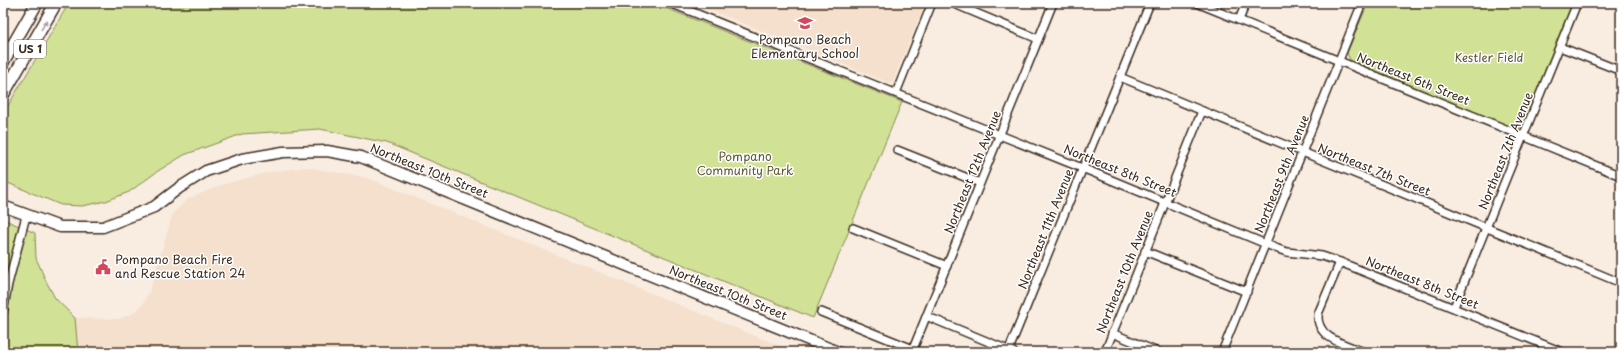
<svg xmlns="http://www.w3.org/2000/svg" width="1624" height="355" viewBox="0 0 1624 355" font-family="'Playpen Sans',sans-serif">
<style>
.built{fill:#f4e0cc}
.green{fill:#d1e195;stroke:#86865a}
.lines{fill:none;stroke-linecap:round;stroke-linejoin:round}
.street-casing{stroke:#3b2a1e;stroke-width:10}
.secondary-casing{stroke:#3b2a1e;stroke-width:13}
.primary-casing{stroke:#3b2a1e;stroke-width:14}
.street{stroke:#fff;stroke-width:7}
.secondary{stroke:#fff;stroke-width:10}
.primary{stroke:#fff;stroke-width:11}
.oneway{fill:#a79f9a}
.labels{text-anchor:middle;stroke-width:3;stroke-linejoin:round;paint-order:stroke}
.shield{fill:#fff;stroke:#766a62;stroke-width:1}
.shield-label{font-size:11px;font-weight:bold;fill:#3b2a1e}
.poi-label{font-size:12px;fill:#3b2a1e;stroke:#fff}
.park-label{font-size:12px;fill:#60583c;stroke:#fff}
.street-label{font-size:12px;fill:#3b2a1e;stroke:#fff}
</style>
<rect width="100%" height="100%" fill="#f9ede1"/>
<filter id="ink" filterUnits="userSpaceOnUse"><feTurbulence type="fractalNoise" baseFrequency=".025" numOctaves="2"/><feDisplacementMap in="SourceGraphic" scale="8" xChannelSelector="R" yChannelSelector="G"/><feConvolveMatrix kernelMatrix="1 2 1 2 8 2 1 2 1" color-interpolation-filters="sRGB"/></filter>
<g filter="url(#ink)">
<!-- built -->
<g class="built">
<polygon points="693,3 925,3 892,84"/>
<polygon points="306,167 368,178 795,352 78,352 75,318 118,319 134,313 143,304 150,290 173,213 188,199 221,185 269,172"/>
</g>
<!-- green -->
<g class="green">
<polygon points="69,3 653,3 902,102 813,318 387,143 320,129 242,134 184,155 158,171 129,192 106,201 82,206 61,205 3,181 3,114"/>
<polygon points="1368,3 1573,3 1524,125 1520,128 1514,128 1350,60 1347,53"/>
<polygon points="3,219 35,233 36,258 46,281 55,298 75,318 78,352 3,352"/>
</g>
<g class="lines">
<!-- street casing -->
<g class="street-casing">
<g id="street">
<polyline points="670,3 1092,172 1278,249 1287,252 1322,256 1340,262 1562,352"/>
<polyline points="952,3 1038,39"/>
<polyline points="1197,3 1621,176"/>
<polyline points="1239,20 1246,3"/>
<polyline points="1560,47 1621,71"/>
<polyline points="1120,77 1621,283"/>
<polyline points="896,93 932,3"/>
<polyline points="897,150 980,183"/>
<polyline points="853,228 947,266"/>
<polyline points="1145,251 1247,292"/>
<path d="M1340,262L1318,314C1316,339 1345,344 1364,352"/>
<polyline points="1454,307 1577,3"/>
<polyline points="821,312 913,349 1053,3"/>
<polyline points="3,313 8,284 26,216"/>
<polyline points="926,316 1013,352"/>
<polyline points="1112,333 1158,352"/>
<polyline points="1008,352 1150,3"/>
<polyline points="1105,352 1202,111"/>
<polyline points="1222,352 1362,3"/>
</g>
</g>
<!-- secondary casing -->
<g class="secondary-casing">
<polyline id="secondary" points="3,206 60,227 103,227 154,207 179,188 206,171 242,159 283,152 327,151 361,157 838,352"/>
</g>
<!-- primary casing -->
<g class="primary-casing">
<g id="primary">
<polyline points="3,62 37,3"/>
<polyline points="3,95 56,3"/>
</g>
</g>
<!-- street -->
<use href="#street" class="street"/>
<!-- secondary -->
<use href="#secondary" class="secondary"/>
<!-- primary -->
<use href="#primary" class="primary"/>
</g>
<!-- one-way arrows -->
<defs><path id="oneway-solid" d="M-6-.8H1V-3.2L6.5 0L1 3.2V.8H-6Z"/></defs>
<use class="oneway" href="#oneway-solid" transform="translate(44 25) rotate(-60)"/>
</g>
<!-- icons -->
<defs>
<g id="school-bare" transform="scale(1.2)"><path d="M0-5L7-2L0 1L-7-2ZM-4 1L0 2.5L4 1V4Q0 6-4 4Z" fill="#d1495b" stroke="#fff" stroke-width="2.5" paint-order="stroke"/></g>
<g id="civic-bare" transform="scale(1.2)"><path d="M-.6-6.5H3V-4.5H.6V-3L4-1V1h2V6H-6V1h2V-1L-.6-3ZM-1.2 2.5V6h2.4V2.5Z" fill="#d1495b" stroke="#fff" stroke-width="2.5" paint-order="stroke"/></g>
</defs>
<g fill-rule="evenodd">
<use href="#school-bare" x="805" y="23"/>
<use href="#civic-bare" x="103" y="267"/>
</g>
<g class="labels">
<!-- shield labels -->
<rect class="shield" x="14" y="40" width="32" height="18" rx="3"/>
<g class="shield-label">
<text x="30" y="53">US 1</text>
</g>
<!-- poi labels -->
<g class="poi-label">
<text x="805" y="44">Pompano Beach<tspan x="805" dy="14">Elementary School</tspan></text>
<text x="115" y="264" text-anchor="start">Pompano Beach Fire<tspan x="115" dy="14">and Rescue Station 24</tspan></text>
</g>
<!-- park labels -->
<g class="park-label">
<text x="1489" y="62">Kestler Field</text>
<text x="745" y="161">Pompano<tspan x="745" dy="14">Community Park</tspan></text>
</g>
<!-- street labels -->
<g class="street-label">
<text transform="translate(1413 79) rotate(22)" y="4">Northeast 6th Street</text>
<text transform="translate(1506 151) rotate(-68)" y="4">Northeast 7th Avenue</text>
<text transform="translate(1374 170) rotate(22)" y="4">Northeast 7th Street</text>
<text transform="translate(429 171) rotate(22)" y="4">Northeast 10th Street</text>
<text transform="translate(1120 171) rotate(22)" y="4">Northeast 8th Street</text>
<text transform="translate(973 172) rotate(-68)" y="4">Northeast 12th Avenue</text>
<text transform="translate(1282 174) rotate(-68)" y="4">Northeast 9th Avenue</text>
<text transform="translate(1046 229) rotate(-68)" y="4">Northeast 11th Avenue</text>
<text transform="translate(1125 272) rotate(-68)" y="4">Northeast 10th Avenue</text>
<text transform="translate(1422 283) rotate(22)" y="4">Northeast 8th Street</text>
<text transform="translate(728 293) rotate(22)" y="4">Northeast 10th Street</text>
</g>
</g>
<!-- margin -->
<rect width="1624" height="355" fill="none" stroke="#fff" stroke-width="16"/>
<rect x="8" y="8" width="1608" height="339" fill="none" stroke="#3b2a1e" stroke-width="1.5" filter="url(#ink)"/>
</svg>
